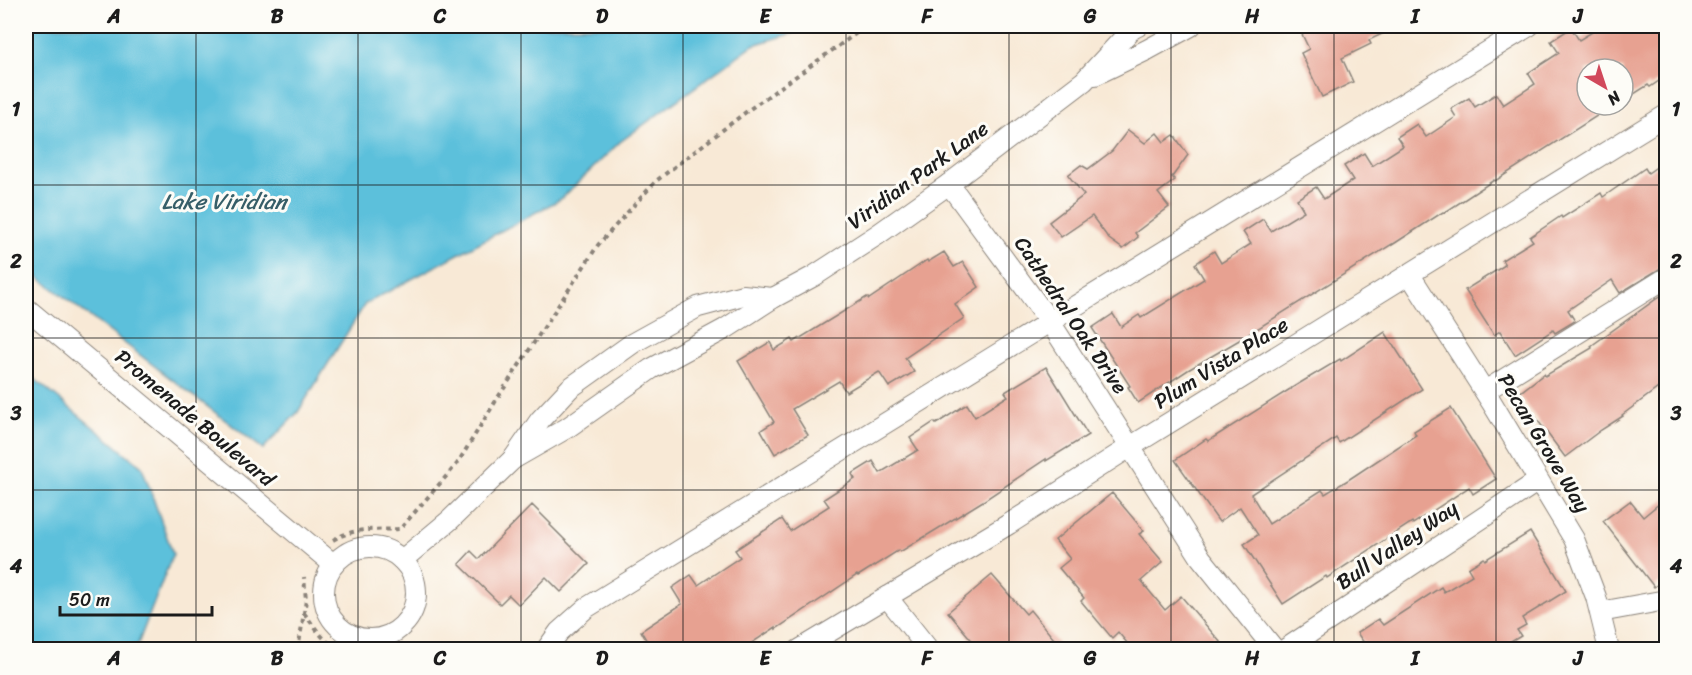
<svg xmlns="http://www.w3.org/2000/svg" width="1692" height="675" viewBox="0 0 1692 675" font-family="Sriracha,sans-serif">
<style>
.water{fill:#5cc0db;stroke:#3c6e7c;stroke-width:1.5}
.building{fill:#e7a191}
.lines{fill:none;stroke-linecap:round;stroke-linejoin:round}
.minor-casing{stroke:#8a8279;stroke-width:22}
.path{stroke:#8a8279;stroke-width:4;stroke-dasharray:4.5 4.5;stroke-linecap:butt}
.minor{stroke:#fff;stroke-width:20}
.grid{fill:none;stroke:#1c1c1c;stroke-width:1.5;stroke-opacity:0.55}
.labels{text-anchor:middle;stroke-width:6;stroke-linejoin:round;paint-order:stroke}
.street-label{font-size:21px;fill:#1c1c1c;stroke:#fdfcf7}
.water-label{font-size:22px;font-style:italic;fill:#365e68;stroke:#fdfcf7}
.neatline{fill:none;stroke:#1c1c1c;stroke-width:2}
.grid-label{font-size:20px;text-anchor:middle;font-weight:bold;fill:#1c1c1c}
</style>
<rect width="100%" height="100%" fill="#fdfcf7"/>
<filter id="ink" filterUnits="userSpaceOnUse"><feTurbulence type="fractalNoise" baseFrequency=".0167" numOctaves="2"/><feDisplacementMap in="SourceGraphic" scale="12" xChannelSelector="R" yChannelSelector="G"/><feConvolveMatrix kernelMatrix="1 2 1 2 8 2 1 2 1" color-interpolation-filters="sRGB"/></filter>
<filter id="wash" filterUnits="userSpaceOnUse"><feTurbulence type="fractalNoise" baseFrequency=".008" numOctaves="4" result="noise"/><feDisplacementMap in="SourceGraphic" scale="24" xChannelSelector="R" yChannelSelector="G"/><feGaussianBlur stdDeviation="1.35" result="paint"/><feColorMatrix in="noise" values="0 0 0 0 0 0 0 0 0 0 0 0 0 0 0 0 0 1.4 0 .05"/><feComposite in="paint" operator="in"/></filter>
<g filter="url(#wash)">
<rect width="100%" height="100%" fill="#f8e9d6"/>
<!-- water -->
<g class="water">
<polygon points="26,26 818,26 753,45 620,142 561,199 365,304 298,412 263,449 26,268"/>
<polygon points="26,372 142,467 173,554 136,649 26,649"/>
</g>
<g id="blocks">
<!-- building -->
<g class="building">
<polygon points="1298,26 1399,26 1369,40 1371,44 1342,58 1353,82 1322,97 1301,53 1309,49"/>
<polygon points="1602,26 1666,26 1666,76 1650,87 1648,85 1623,101 1623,69 1587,69 1587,105 1614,105 1495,181 1494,180 1444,213 1443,212 1392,245 1392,244 1241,339 1188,370 1138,403 1128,387 1130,386 1092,328 1113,314 1121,327 1139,315 1141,318 1204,279 1195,264 1214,251 1221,263 1251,244 1243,232 1263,219 1271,231 1304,211 1297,199 1316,187 1324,199 1353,180 1344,166 1364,153 1372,166 1403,146 1397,137 1417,124 1426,137 1456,117 1451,109 1469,98 1475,107 1496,94 1503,105 1535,84 1528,73 1559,53 1551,41 1571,28 1579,40"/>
<polygon points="1128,130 1145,143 1157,133 1164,142 1174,135 1188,155 1172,177 1175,180 1158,193 1169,207 1135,233 1138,237 1123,249 1109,239 1092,216 1061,237 1049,222 1084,195 1068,175 1081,165 1088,169 1112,151"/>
<polygon points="1658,166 1666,179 1666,265 1620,293 1612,280 1568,310 1575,321 1555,333 1553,330 1515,355 1500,331 1494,335 1465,290 1505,265 1502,260 1533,241 1530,237 1561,216 1562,218 1601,193 1603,197 1645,168 1648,173"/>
<polygon points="944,252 954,267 963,262 979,287 955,304 964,318 905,358 914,372 889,387 879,372 846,392 839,381 792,409 808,435 775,454 761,430 774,422 738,361 770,342 774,350 792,339 794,342 867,297 869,299 927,260 928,262"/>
<polygon points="1666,292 1666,382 1622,415 1623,416 1601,430 1565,457 1518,394 1544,374 1545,376 1592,348 1591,346"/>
<polygon points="1385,332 1422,389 1339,443 1336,438 1251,494 1269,524 1322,490 1325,494 1348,480 1416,435 1414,431 1451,408 1496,479 1473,494 1469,487 1413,524 1412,522 1327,578 1326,576 1283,604 1244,544 1258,535 1240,507 1219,522 1175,460 1206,439 1208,441 1295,386 1340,359 1341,361"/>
<polygon points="1046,367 1088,435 1046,461 1046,459 983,501 900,552 899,550 858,576 857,575 776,629 776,627 741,650 652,650 641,631 682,604 672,588 691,575 698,585 740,557 735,550 782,519 790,531 829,506 824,499 855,479 852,474 873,461 880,473 918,450 910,438 934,422 936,424 967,404 975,417 1008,396 1005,392"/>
<polygon points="1112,493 1144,531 1139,534 1163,562 1141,581 1165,610 1181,596 1227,650 1133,650 1118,632 1112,638 1081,601 1084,598 1059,568 1070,559 1055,540"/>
<polygon points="1666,498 1666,578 1654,587 1603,521 1630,501 1643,517"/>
<polygon points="532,505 551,524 550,525 589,564 561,592 546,577 519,605 509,595 500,604 459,564 471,551 479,559"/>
<polygon points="1530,532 1566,591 1522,618 1526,625 1517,630 1521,636 1499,649 1369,650 1357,633 1378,619 1383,625 1441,587 1444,592 1472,575 1468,568 1484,558 1485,560"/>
<polygon points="992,575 1026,614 1030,610 1063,650 980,650 948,612"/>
</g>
</g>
</g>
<g filter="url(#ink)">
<use href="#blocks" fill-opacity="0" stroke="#8a8279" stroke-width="1.5"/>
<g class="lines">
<!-- minor casing -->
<g class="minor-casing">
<g id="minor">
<polyline points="1095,75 1147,50 1191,26"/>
<polyline points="949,184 1050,322 1201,558 1275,650"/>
<polyline points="1410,275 1492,403 1574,539 1596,597 1609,650"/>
<polyline points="26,308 333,564"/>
<polyline points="1485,391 1666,278"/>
<polyline points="513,459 567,428 651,369 725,329 773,298 814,276 877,235 949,184 1084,81 1132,29 1138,26"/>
<circle cx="370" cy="593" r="46"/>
<polyline points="402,560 450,520 513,459 540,420 570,388 633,343 698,307 743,295 773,298"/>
<polyline points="887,597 929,650"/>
<polyline points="1600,612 1666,600"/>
<polyline points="546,650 559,632 586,608 1529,26"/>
<polyline points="799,650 1009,524 1130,447 1666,115"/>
<polyline points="1284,650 1538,481"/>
</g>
</g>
<!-- path -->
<g class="path">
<path d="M333,540C358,526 373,531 400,529L457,464L497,399L598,245L656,181L750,109L858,32L870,26"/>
<path d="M304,613C314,626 324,643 340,650"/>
<polyline points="298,650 306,600 304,577"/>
</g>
<!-- minor -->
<use href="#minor" class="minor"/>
</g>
</g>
<!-- grid -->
<path class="grid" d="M196,26V650M358,26V650M521,26V650M683,26V650M846,26V650M1009,26V650M1171,26V650M1334,26V650M1496,26V650M26,185H1666M26,338H1666M26,490H1666"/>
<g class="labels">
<!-- street labels -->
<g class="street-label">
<text transform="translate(918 175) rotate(-36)" y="7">Viridian Park Lane</text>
<text transform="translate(1071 315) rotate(56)" y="7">Cathedral Oak Drive</text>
<text transform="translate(1221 363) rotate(-32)" y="7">Plum Vista Place</text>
<text transform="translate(195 418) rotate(40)" y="7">Promenade Boulevard</text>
<text transform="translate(1544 443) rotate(59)" y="7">Pecan Grove Way</text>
<text transform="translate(1397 545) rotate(-34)" y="7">Bull Valley Way</text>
</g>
<!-- water labels -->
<g class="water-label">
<text x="224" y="209">Lake Viridian</text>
</g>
</g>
<!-- margin -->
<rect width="1692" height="675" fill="none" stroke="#fdfcf7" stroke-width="66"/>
<!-- north arrow -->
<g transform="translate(1605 87) rotate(141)"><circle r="28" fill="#fdfcf7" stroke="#a3a29f" stroke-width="1.5"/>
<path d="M0-4.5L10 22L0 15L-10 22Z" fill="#d1495b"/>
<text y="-9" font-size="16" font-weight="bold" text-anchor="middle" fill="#1c1c1c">N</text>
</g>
<!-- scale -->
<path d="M60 606v9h152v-9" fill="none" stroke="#1c1c1c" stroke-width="3"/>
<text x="69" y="606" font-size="18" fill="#1c1c1c" stroke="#fdfcf7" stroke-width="4.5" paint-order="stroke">50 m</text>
<rect x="33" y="33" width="1626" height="609" class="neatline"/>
<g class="grid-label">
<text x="114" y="23">A</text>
<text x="277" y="23">B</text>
<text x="440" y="23">C</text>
<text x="602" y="23">D</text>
<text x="765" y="23">E</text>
<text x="927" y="23">F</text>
<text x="1090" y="23">G</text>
<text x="1252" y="23">H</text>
<text x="1415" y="23">I</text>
<text x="1578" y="23">J</text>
<text x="16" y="116">1</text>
<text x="1676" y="116">1</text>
<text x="16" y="268">2</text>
<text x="1676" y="268">2</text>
<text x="16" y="420">3</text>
<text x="1676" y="420">3</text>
<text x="16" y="573">4</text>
<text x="1676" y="573">4</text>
<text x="114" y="665">A</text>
<text x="277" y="665">B</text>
<text x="440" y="665">C</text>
<text x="602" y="665">D</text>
<text x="765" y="665">E</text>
<text x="927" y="665">F</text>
<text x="1090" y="665">G</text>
<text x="1252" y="665">H</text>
<text x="1415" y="665">I</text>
<text x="1578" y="665">J</text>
</g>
</svg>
